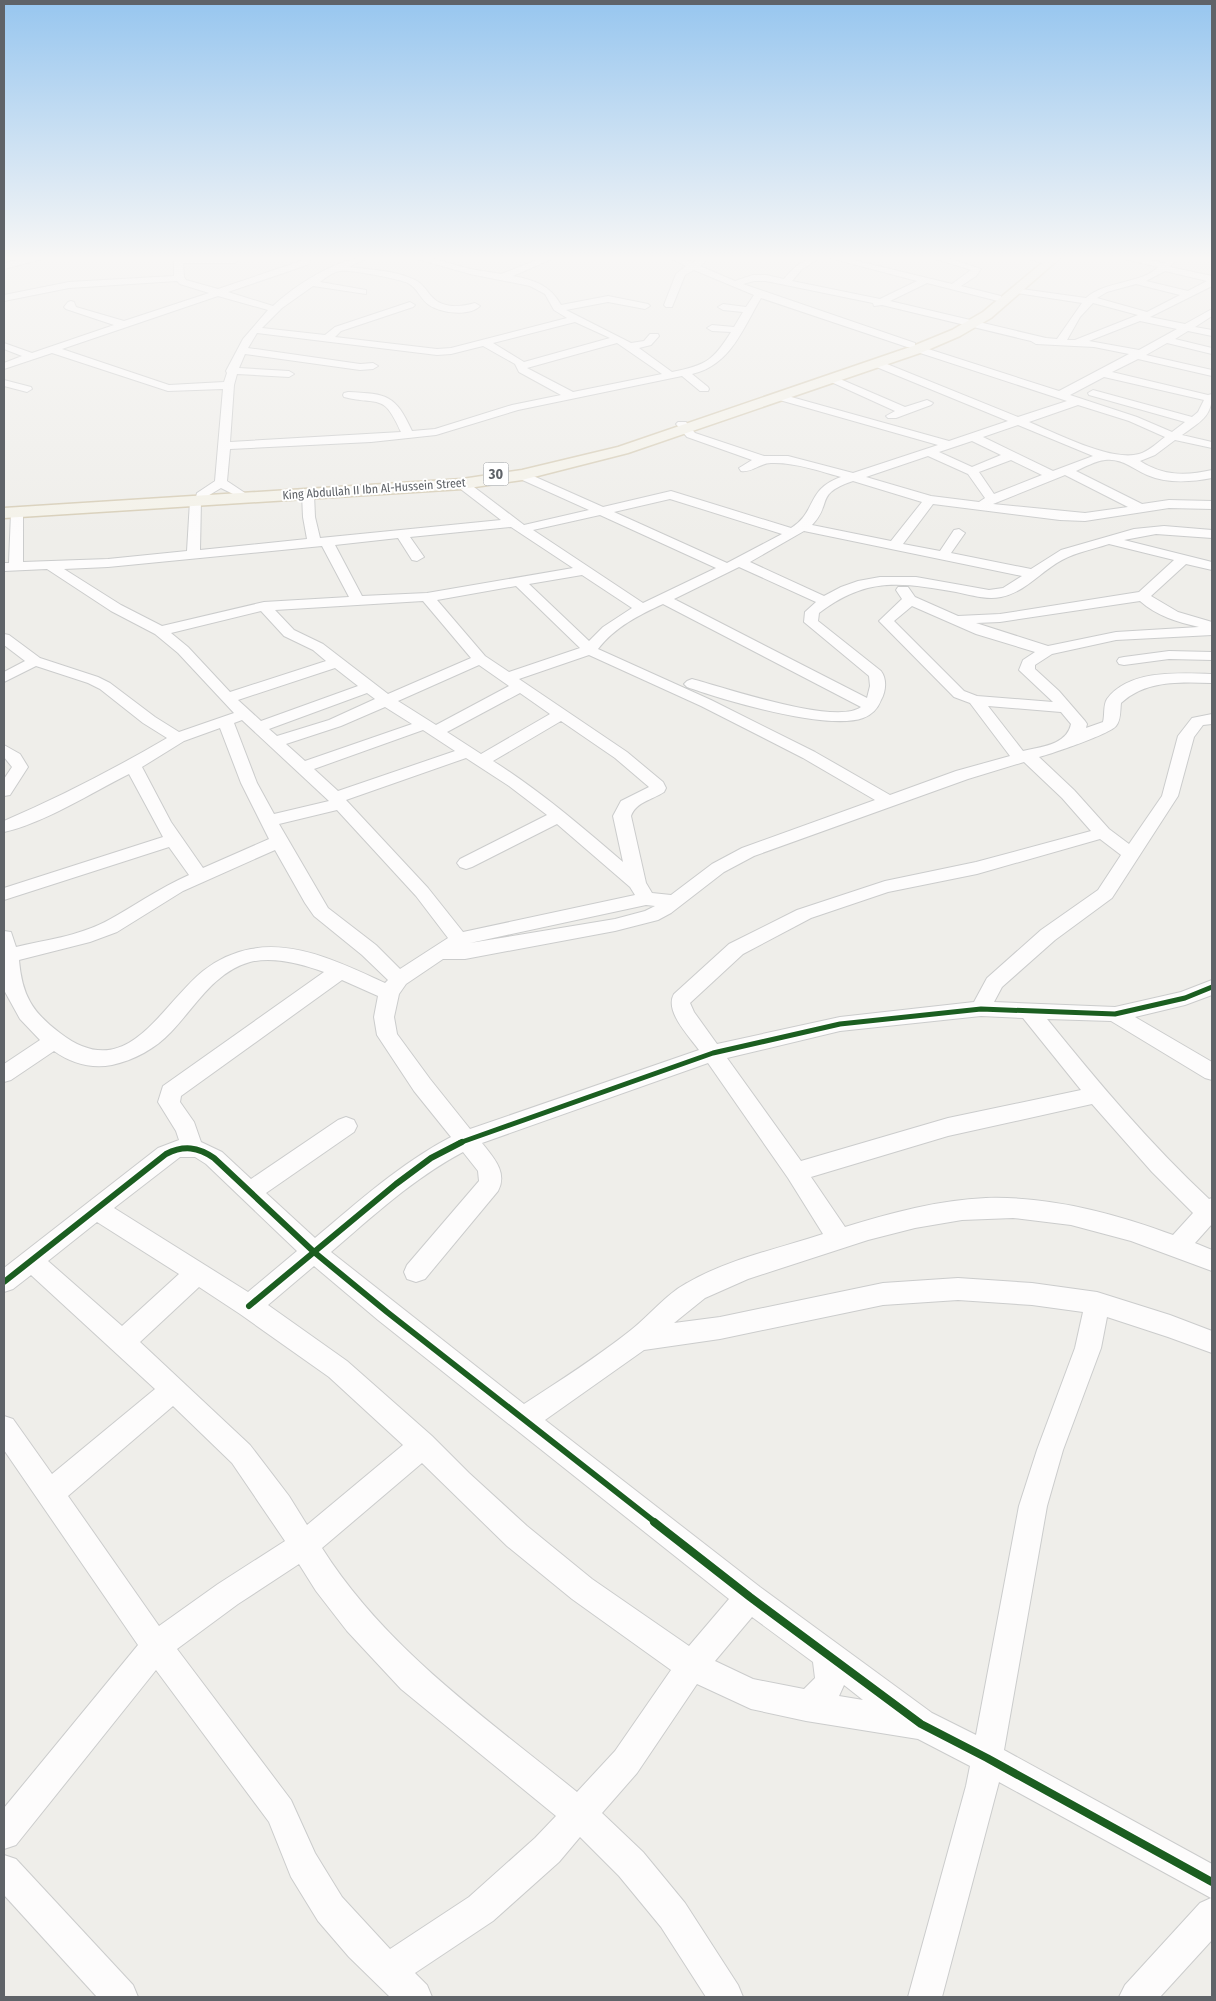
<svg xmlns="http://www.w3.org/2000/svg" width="1216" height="2001" viewBox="0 0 1216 2001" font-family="'Fira Sans Condensed',sans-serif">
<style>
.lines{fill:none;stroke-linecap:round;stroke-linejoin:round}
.minor-casing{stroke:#cbcccc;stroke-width:2}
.major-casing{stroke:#d7ceb8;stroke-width:3}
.minor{fill:#fdfcfc;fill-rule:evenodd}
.major{fill:#f4f2e9;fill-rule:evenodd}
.cycleway-far2-casing{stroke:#fff;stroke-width:8}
.cycleway-far1-casing{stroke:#fff;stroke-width:9}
.cycleway-casing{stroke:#fff;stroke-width:11}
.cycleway-far2{stroke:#1b5e20;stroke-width:5}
.cycleway-far1{stroke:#1b5e20;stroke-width:6}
.cycleway{stroke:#1b5e20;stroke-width:8}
.labels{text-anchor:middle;stroke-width:4;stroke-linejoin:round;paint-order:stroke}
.far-street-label{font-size:12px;fill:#5f6368;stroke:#fff}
.shield{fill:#fff;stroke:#8f9295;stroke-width:1}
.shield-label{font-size:14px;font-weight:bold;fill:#5f6368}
</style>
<rect width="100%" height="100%" fill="#efeeea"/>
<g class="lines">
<!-- minor casing -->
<g class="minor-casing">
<g id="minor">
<polygon points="29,258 46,258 4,269 4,263"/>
<path d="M174,258H237V262L234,263H183L184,277L186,280L218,289L301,261V258H309L310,261L307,265L228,292L273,306C294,286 337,258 366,258L349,267C370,270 395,270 415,280C422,283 426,290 431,296C442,309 461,307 475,303L480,306C469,317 441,313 429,305C420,299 418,288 408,283C399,279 349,269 340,271C333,272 325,278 320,282L366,290V294L313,286L282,308L262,328L325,335L335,327L410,302L415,305L413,307L341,331L335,337L437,349L451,348L567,318L554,310L545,294L530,286L470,274L414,258H430L470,269L501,274L542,258H554L513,276C534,280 550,285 561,305L608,296L648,304L650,306L645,309L608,302L566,310L631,343L644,341L650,334H658L659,336L651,345L639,348L672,372C706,365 713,361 731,332L712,331L707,328L712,325L734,327L743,312L723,310L718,307L723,304L746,307L754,295L694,270L685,275L672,307H666L664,305L676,274L686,266L670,258H682L692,263L699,258H705V262L700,266L735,281L753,275H766L784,279C795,266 803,258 820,258L802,269L792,281L880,299L917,281L830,258H845L952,284L971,270L933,258H947L981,269L976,276L961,286L1001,296V300L998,301L927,283L890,301L1046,338L1057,339L1082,303L1017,293L1014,292V288L1086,298C1106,280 1142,284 1158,267L1121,258H1139L1164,263L1168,258H1177L1170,267L1212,276V286L1150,317L1185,324L1212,309V316L1195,327L1212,330V336L1188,331L1175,339L1212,348V354L1167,343L1146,355L1212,370V376L1138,359L1112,372L1208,395L1212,394C1212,417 1200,422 1182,435L1212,442V448L1175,440L1155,455L1140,461C1163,476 1186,476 1212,470V478C1191,482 1168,484 1147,475C1133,469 1122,458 1105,460C1096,461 1084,467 1076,471L1142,504L1169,500L1212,501V509L1169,508L1085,521L1060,520L933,504L903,544L940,551L954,530L959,529L965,533L951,553L1031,569L1061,550L1134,529L1164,526L1212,530V538L1156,534L1124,540L1212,562V570L1186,564L1151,596L1178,612L1212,622V635L1116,640L1052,654L1035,665V669L1059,691L1085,721L1087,724L1086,728L1103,722C1105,715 1103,705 1107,699C1129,669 1180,673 1212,674V683C1179,682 1146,680 1121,703C1120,711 1121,720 1116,726C1110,734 1051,754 1039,757L1074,790L1109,829L1129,844L1162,796L1178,736L1192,718L1212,714V724L1203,725L1194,737L1178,796L1112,898L1055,940L1002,987L994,1002L1115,1007L1181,992L1212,980V995L1185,1005L1135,1017L1212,1062V1080L1205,1078L1111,1021L1047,1019C1098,1082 1150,1144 1209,1199L1212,1198V1224L1195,1243L1212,1250V1271L1131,1241L1071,1225L1013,1218L962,1220L915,1228L868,1240L748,1279L705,1298L674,1323L720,1317L883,1283L958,1278L1032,1283L1097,1292L1170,1315L1212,1331V1353L1168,1337L1107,1317L1101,1348L1063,1450L1047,1506L1004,1750L1212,1864V1940L1160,1997H1119L1125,1985L1200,1903L1211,1898L999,1782L942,1997H908L966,1786L970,1766L918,1739L806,1721L751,1709L697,1684L637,1773L602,1813L643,1852L685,1903L738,1985L743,1997H706L661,1927L619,1876L580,1837L559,1862L493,1921L415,1973L427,1985L432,1997H390L349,1957L318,1921L291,1877L269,1822L156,1670L16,1845L4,1849V1808L138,1645L4,1450V1416L13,1419L52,1474L155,1389L31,1275L13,1289L4,1292V1268L158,1148L179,1140L176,1131L158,1102L163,1086L324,972C302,964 274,956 250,962C214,972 195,1007 171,1032C155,1049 134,1060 112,1065C91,1069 71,1063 54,1051L11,1080L4,1082V1064L40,1040L20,1019L4,990V931L11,932L16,947C45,940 78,936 105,922C133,907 159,888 189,875L169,847L4,900V888L163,837L129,774C93,792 42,824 4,832V821C60,797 114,769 167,738L143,723L100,689L88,683L36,666L4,682V672L25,661L4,645V634L9,635L40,658L98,677L110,683L155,717L179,732L234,713L178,653L155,634L111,611L47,569L4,571V563H9L11,512L17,508L23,512V562L108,559L187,551L190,501L196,497L197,493L215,481L223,389L168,391L52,353L4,369V363L22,356L4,349V343L32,353L114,325L66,309L64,307L68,302L71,301L74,302L76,307L124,321L209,293L180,284L177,281L69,288L4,301V295L69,282L174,276ZM1165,271L1207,281L1188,291L1146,281ZM754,281H766L873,303L874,306L882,305L1031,341L1036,344L1094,347L1129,354L1059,391L922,347H915V343L743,284ZM1136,284L1180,295L1147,312L1097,298L1107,292ZM218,296L268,310L243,339L226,371L227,373L224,382L169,385L62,349ZM761,298L907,347H914V351L1067,401L1018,417L882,362H874L873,364L874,366L1008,421L949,441L784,395H776L775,397L776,399L938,445L853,473L788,456H764L695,433L686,422H678L676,424L687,437L752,460L739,468L741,471C752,473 760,463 771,463C794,462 819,471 841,477C806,489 817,512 791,528L671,491L603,507L522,471L516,475L518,478L589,510L524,525L466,481H458L456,484L458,487L501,520L320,538L315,517L314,494L308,490L302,494L303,517L307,539L200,550L201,500L221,488L239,497L245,493L227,481L230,449L371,442L436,435L518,410L682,376L700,391H708L709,389L708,387L692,374C731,365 743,328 761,298ZM1093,303L1138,315L1075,340H1067L1080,317ZM1140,321L1177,329L1139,350L1089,341ZM575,322L610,338L524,362L493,343ZM257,333L437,355L451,354L483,346L515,364L519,372L561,395L512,405L435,429L412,431C395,394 387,394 348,392L344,393L343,395L344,397C380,406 383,392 401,432L230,442L234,385L237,374L289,377L294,374L289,371L239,368L245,354L360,370L373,369L378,366L373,363L360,364L248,348ZM617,343L662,374L573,392L527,368ZM1104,377L1204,400L1198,412L1192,417L1093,390L1088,393L1089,395L1185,422L1172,432L1137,417L1070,395ZM1078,405L1129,421L1165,437C1157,443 1149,451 1139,454C1111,462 1056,433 1029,422ZM1018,425L1093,456L1053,471L983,437ZM972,441L1001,455L972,467L939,452ZM928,456L968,474L985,498L979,502L931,496L866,477ZM1011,460L1042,475L994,494L979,472ZM1065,475L1128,507L1085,513L993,504ZM853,481L922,502L891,541L812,525C833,503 814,494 853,481ZM670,499L782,534L727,563L614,512ZM600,515L716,568L643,603L533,530ZM511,527L573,568L427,593L362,596L335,545L398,538L412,560L417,561L424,557L410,537ZM804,531L1022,576L1003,588L989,590L916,577H880L858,581L841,587L824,596L750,562ZM1109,544L1174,560L1139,592L1000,614L958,616L915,597L908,587H898L896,590L902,599L879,621L954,697L970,703L1010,756L956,771L890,795L815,752L711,700L598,649C615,627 639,615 663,604L861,707C836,726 723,687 692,679L687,681L684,684L687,687C723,700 828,731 863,718C872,715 878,708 881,700C886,691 887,679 881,671L818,621L819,613C866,577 900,582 956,592C971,595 986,600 1001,597C1026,592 1041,571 1062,560C1077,552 1094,549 1109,544ZM322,546L349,597L264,602L162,626L121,605L64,569L108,567ZM739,567L816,602L805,612L804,622L869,676L870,686L867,698L674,599ZM582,575L632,608L603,627L589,641L529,584ZM516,586L580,648L509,672L485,656L437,600ZM423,601L471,658L388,694L323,644L294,630L275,610ZM1140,601C1157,616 1177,622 1199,627L1116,632L1048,646L976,623L1000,622ZM912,606L976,634L1035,652L1023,660L1019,670L1053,702L977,696L964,691L894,621ZM261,611L284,636L313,650L326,661L230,692L188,647L171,633ZM589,655L701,706L803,758L875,800L742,848L712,864L671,895L652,893L646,883L631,816C636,802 652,800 664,792L666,788L663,782L627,752L519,679ZM479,665L509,686L436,725L398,701ZM335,668L358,686L261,721L238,700ZM367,693L375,699L329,720L277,736L269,729ZM520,693L550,714L481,754L447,732ZM988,706L1061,712L1071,724C1067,745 1040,747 1023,751ZM385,707L412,724L305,761L286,744L341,726ZM242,720L329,801L274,814L257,783L234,723ZM561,721L615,758L649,787L621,801L613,816L623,862C581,826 539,790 493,761ZM220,728L241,783L269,839L203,868L171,822L142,767L184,741ZM423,730L455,751L338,791L314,769ZM466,758L509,786L547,815L460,859L457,863L460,867L466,869L472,867L557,824L630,887L635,895L463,932L428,888L346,800ZM1024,762L1062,798L1091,831L976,862L885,881L797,910L729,944L674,994C664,1011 689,1036 699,1050L470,1129L430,1079L397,1034L394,1017L399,994L406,984L443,959H465L615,931L658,920L671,913L724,872L754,856L968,779ZM337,810L416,896L448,938L400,969L376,945L328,908L279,824ZM1100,839L1121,855L1098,890L1041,930L987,978L974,1002L840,1017L717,1044L694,1012L690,1003L743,954L811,918L888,892L977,874ZM275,850L305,903L314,916L362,955L388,980L385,983C345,965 297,940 251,949C234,952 217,960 203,971C159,1007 127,1085 60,1033C32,1012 22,995 19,960L90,942L117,932L183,891ZM646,905L655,906L645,911L615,919L470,943ZM342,980L378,996L374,1017L377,1035L414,1091L451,1137C401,1163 358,1202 315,1238L266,1193L354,1132L357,1126L354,1120L346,1117L338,1120L251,1179L222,1152L201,1142L194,1122L180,1102L181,1096ZM981,1016L1023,1018L1081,1090L948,1118L801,1161L727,1058L840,1031ZM708,1063L788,1178L823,1234C778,1249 728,1259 687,1283C665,1295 650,1315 631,1330C597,1357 561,1380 524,1404L331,1252C373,1216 414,1178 463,1152L478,1171L479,1181L407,1265L404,1272L407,1279L416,1282L425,1279L498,1191C508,1172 493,1157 482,1143ZM1092,1104L1152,1172L1193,1213L1173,1235C1114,1213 1049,1196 986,1198C938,1200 891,1213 845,1227L811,1177L948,1136ZM180,1157H195L206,1164L297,1251L248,1292L114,1208ZM97,1222L179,1274L122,1326L48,1261ZM314,1266L378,1320L729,1599L689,1646L592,1579L527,1526L469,1473L432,1436L347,1361L268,1305ZM199,1287L240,1314L329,1377L403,1445L307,1525L289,1496L250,1445L140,1342ZM958,1300L1032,1305L1083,1312L1075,1348L1037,1450L1019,1506L976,1735L932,1713L760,1587L545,1420L644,1350L720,1339L883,1305ZM173,1406L232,1463L285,1541L218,1584L159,1626L68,1496ZM422,1463L507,1546L572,1599L671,1670L615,1751L577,1792C486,1718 386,1649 322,1548ZM299,1564L316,1591L347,1631L401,1689L556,1816L535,1838L469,1897L390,1949L342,1897L315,1853L291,1800L177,1649L238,1604ZM752,1617L813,1662L815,1678L804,1689L753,1679L715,1661ZM844,1685L863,1700L839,1696Z"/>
<polygon points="1026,258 1046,258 1047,260 1043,263"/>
<polygon points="833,376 905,407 927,400 933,403 931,405 896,418 888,418 886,416 895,411 829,381 828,379 829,377"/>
<polygon points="4,380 31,387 32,389 27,392 4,386"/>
<polygon points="1169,651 1212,652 1212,660 1169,659 1124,665 1119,664 1117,661 1119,658 1124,657"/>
<polygon points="4,745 20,754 28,767 10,795 4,796 4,779 12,767 4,757"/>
<polygon points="4,1855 16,1859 133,1985 138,1997 97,1997 4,1895"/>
</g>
</g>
<!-- major casing -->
<g class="major-casing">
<polygon id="major" points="1048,258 1060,258 991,318 960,336 923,352 628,453 522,480 462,489 4,518 4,508 462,479 522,470 618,447 913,346 952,330 983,312"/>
</g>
<!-- minor -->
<use href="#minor" class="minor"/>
<!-- major -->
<use href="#major" class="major"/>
<!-- cycleway-far2 casing -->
<g class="cycleway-far2-casing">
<polyline id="cycleway-far2" points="459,1143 713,1053 840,1024 981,1009 1115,1014 1185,998 1212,987"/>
</g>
<!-- cycleway-far1 casing -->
<g class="cycleway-far1-casing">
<g id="cycleway-far1">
<path d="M4,1282L166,1154C184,1145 198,1147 214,1158L314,1252L387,1312L656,1523"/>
<polyline points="249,1306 396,1184 431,1158 462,1142"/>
</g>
</g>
<!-- cycleway casing -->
<g class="cycleway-casing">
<polyline id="cycleway" points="654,1522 750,1597 921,1724 987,1758 1212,1882"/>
</g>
<!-- cycleway-far2 -->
<use href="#cycleway-far2" class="cycleway-far2"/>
<!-- cycleway-far1 -->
<use href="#cycleway-far1" class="cycleway-far1"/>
<!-- cycleway -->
<use href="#cycleway" class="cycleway"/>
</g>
<!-- sky -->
<linearGradient id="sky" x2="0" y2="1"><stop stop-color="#97c6ef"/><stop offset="0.48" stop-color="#f8f7f6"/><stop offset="1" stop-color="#f8f7f6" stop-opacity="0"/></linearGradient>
<rect width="1216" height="538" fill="url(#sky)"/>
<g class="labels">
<!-- far-street labels -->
<g class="far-street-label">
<text transform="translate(374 489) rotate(-4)" y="4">King Abdullah II Ibn Al-Hussein Street</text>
</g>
<!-- shield labels -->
<rect class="shield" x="483.5" y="462.5" width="25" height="23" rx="4"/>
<g class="shield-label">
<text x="496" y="479">30</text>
</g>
</g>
<!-- border -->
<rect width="1216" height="2001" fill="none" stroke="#5f6368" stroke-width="10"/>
</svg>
